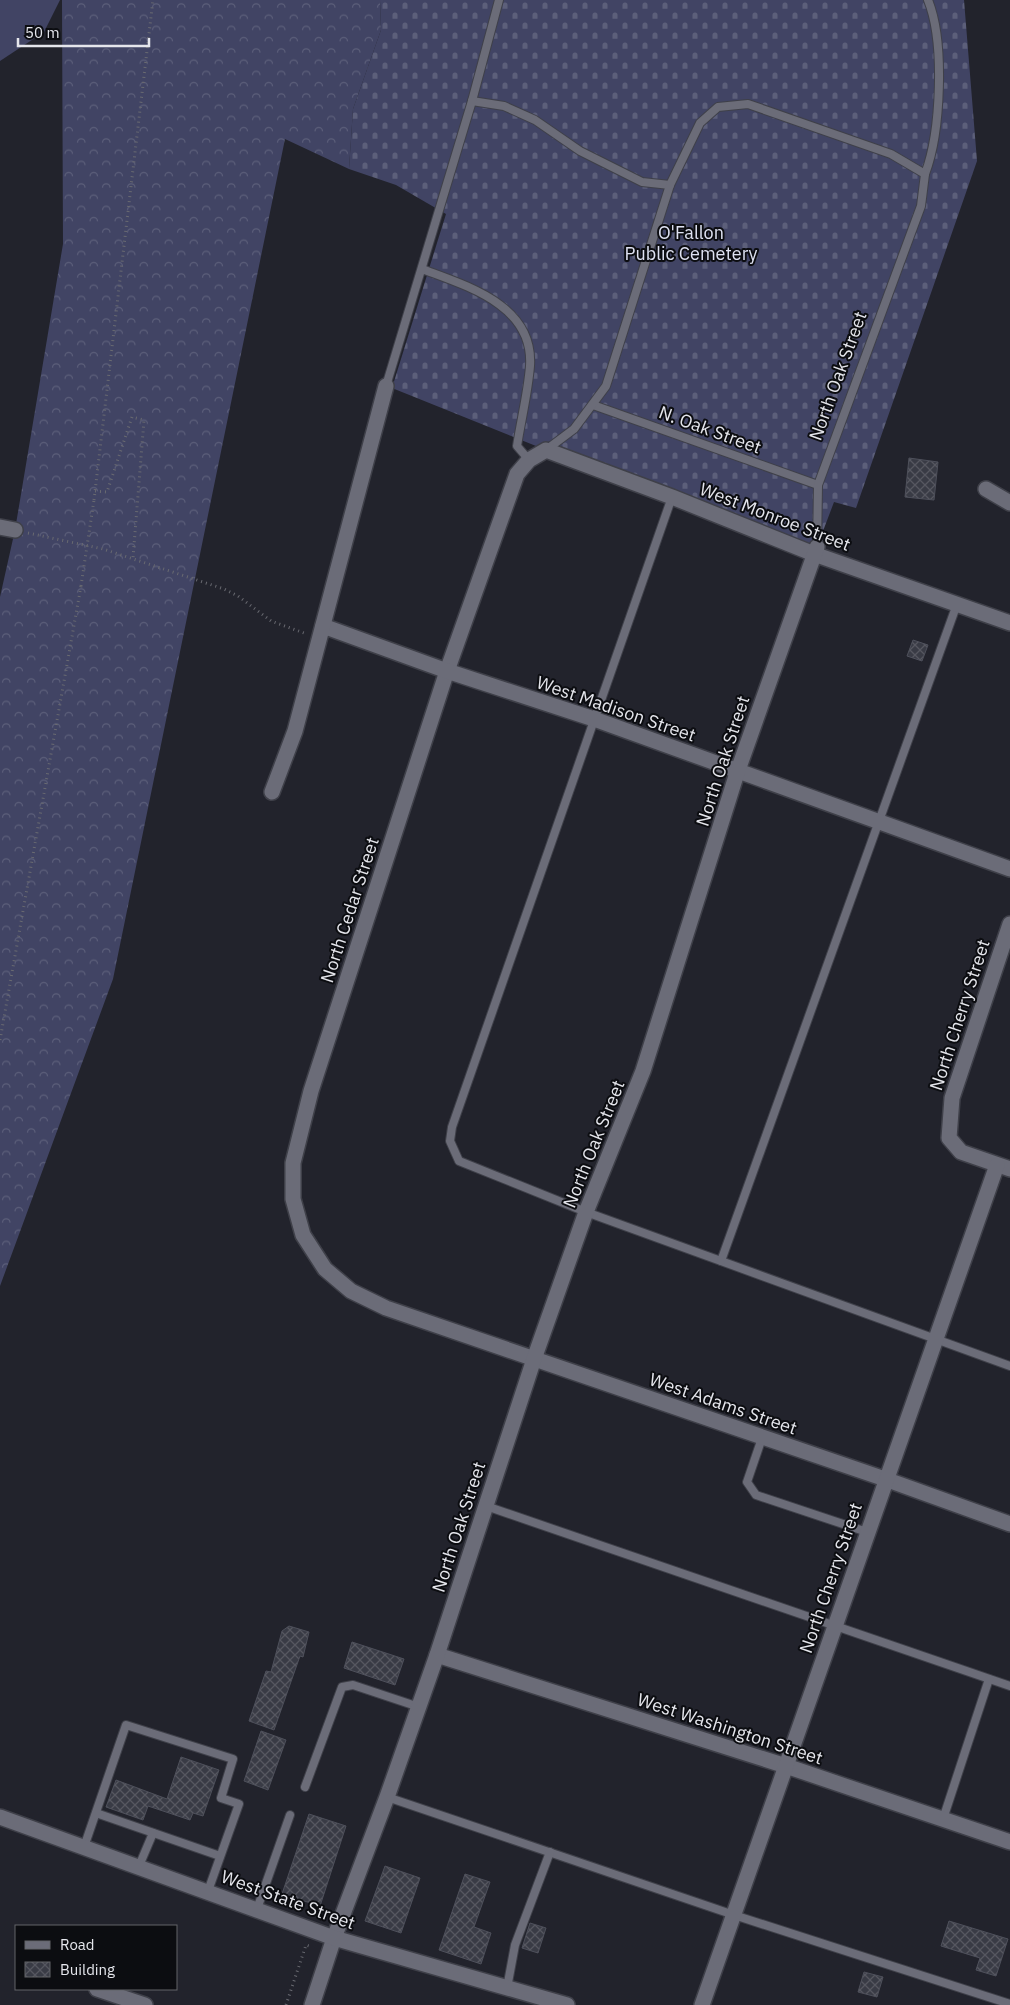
<svg xmlns="http://www.w3.org/2000/svg" width="1010" height="2005" viewBox="0 0 1010 2005" font-family="'IBM Plex Sans',sans-serif">
<style>
.green{fill:#414464}
.forest{fill:url(#forest-crowns)}
.cemetery{fill:url(#cemetery-stones)}
.building{fill:url(#building-cross-hatch);stroke:#4e505b}
.lines{fill:none;stroke-linecap:round;stroke-linejoin:round}
.service-casing{stroke:#3f4049;stroke-width:10}
.minor-casing{stroke:#3f4049;stroke-width:18}
.secondary-casing{stroke:#3f4049;stroke-width:18}
.path{stroke:#696a71;stroke-width:3;stroke-dasharray:1 4;stroke-linecap:butt}
.service{stroke:#6b6c78;stroke-width:8}
.minor{stroke:#6b6c78;stroke-width:15}
.secondary{stroke:#6b6c78;stroke-width:15}
.path-bridge{stroke:#696a71;stroke-width:3;stroke-dasharray:1 4;stroke-linecap:butt}
.labels{text-anchor:middle;stroke-width:4;stroke-linejoin:round;paint-order:stroke}
.park-label{font-size:18px;fill:#dfe2f2;stroke:#0c0d11}
.street-label{font-size:18px;fill:#e5e6ec;stroke:#0c0d11}
</style>
<defs>
<pattern id="forest-crowns" width="20" height="18" patternUnits="userSpaceOnUse" patternTransform="scale(1.25)"><rect width="20" height="18" fill="#414464"/><path d="M2 6a3 3 0 1 1 6 0M12 15a3 3 0 1 1 6 0" fill="none" stroke="#5c5f7a"/></pattern>
<pattern id="cemetery-stones" width="16" height="16" patternUnits="userSpaceOnUse" patternTransform="scale(1.25)"><rect width="16" height="16" fill="#414464"/><path d="M2 7V4a2 2 0 0 1 4 0v3zM10 15v-3a2 2 0 0 1 4 0v3z" fill="#5c5f7a"/></pattern>
<pattern id="building-cross-hatch" width="8" height="8" patternUnits="userSpaceOnUse" patternTransform="scale(1.25)"><rect width="8" height="8" fill="#393b45"/><path d="M0 0l8 8M0 8l8-8" fill="none" stroke="#565760"/></pattern>
</defs>
<rect width="100%" height="100%" fill="#22232c"/>
<!-- green -->
<polygon class="green" points="0,0 60,0 44,32 0,61"/>
<!-- forest -->
<polygon class="forest" points="62,0 380,0 381,30 353,109 349,169 285,139 113,979 0,1286 0,597 15,530 63,244"/>
<!-- cemetery -->
<polygon class="cemetery" points="380,0 964,0 977,161 856,508 834,502 817,547 546,450 392,388 446,214 396,185 349,169 353,109 381,30"/>
<!-- building -->
<g class="building">
<polygon points="909,458 938,462 934,500 905,497"/>
<polygon points="913,640 928,645 922,661 907,656"/>
<polygon points="289,1626 309,1632 303,1657 300,1656 274,1730 249,1721 266,1671 271,1672 282,1631"/>
<polygon points="352,1642 404,1659 395,1685 344,1668"/>
<polygon points="261,1731 286,1740 268,1790 244,1781"/>
<polygon points="181,1757 219,1770 203,1816 193,1813 190,1820 148,1806 143,1820 106,1807 116,1780 167,1799"/>
<polygon points="309,1814 346,1826 320,1906 282,1894"/>
<polygon points="385,1866 420,1878 401,1933 365,1921"/>
<polygon points="465,1874 490,1882 474,1927 491,1933 481,1964 439,1950"/>
<polygon points="949,1921 1008,1939 996,1976 976,1970 980,1958 941,1946"/>
<polygon points="530,1923 546,1928 538,1953 522,1948"/>
<polygon points="864,1972 883,1977 877,1997 858,1992"/>
</g>
<g class="lines">
<!-- service casing -->
<g class="service-casing">
<g id="service">
<polyline points="472,101 504,106 535,120 580,151 642,182 670,185"/>
<path d="M925,174C941,132 945,42 928,0"/>
<path d="M422,269C467,286 534,305 530,366C528,392 521,420 517,446L529,460"/>
<polyline points="386,386 472,101 499,0"/>
<polyline points="593,405 818,485"/>
<polyline points="546,450 574,429 606,386 670,185 700,123 718,107 748,104 891,154 925,174 921,206 818,485 817,547"/>
<polyline points="672,497 452,1127 450,1141 459,1161 586,1212 1010,1366"/>
<polyline points="721,1261 957,604"/>
<polyline points="762,1438 747,1482 756,1495 867,1532"/>
<polyline points="486,1506 1010,1686"/>
<polyline points="305,1787 342,1687 353,1685 419,1707"/>
<polyline points="387,1797 734,1915 1010,2004"/>
<polyline points="96,1813 220,1856"/>
<polyline points="943,1819 989,1679"/>
<polyline points="84,1847 126,1725 233,1759 221,1798 239,1804 208,1891"/>
<polyline points="139,1866 153,1833"/>
<polyline points="257,1909 290,1815"/>
<polyline points="507,1988 515,1945 550,1852"/>
</g>
</g>
<!-- minor casing -->
<g class="minor-casing">
<g id="minor">
<polyline points="986,489 1010,503"/>
<polyline points="0,527 15,530"/>
<polyline points="1010,623 814,554 672,497 546,450 529,460 517,474 447,671 311,1091 293,1163 293,1199 303,1235 325,1269 351,1291 386,1308 885,1479 1010,1524"/>
<polyline points="323,626 447,671 594,719 1010,869"/>
<polyline points="272,792 295,731 386,386"/>
<polyline points="1010,924 952,1098 949,1138 961,1152 1010,1169"/>
<polyline points="437,1655 786,1766 1010,1842"/>
<polyline points="97,1989 145,2005"/>
<polyline points="312,2005 334,1938 387,1797 437,1655 534,1359 586,1212 643,1071 737,773 817,547"/>
<polyline points="702,2005 997,1165"/>
</g>
</g>
<!-- secondary casing -->
<g class="secondary-casing">
<polyline id="secondary" points="0,1817 334,1938 567,2005"/>
</g>
<!-- path -->
<g class="path">
<polyline points="95,491 107,492 132,417 144,420 133,558"/>
<polyline points="94,500 153,0"/>
<polyline points="28,533 103,549 224,589 238,596 271,621 304,633"/>
<polyline points="0,1040 81,586"/>
<polyline points="286,2005 306,1945 309,1946"/>
</g>
<!-- service -->
<use href="#service" class="service"/>
<!-- minor -->
<use href="#minor" class="minor"/>
<!-- secondary -->
<use href="#secondary" class="secondary"/>
<!-- path-bridge -->
<polyline class="path-bridge" points="81,586 94,500"/>
</g>
<g class="labels">
<!-- park labels -->
<g class="park-label">
<text x="691" y="239">O'Fallon<tspan x="691" dy="21">Public Cemetery</tspan></text>
</g>
<!-- street labels -->
<g class="street-label">
<text transform="translate(838 376) rotate(-70)" y="6">North Oak Street</text>
<text transform="translate(710 430) rotate(20)" y="6">N. Oak Street</text>
<text transform="translate(775 517) rotate(21)" y="6">West Monroe Street</text>
<text transform="translate(616 709) rotate(19)" y="6">West Madison Street</text>
<text transform="translate(723 761) rotate(-72)" y="6">North Oak Street</text>
<text transform="translate(350 910) rotate(-72)" y="6">North Cedar Street</text>
<text transform="translate(960 1015) rotate(-72)" y="6">North Cherry Street</text>
<text transform="translate(594 1144) rotate(-68)" y="6">North Oak Street</text>
<text transform="translate(723 1404) rotate(19)" y="6">West Adams Street</text>
<text transform="translate(459 1527) rotate(-72)" y="6">North Oak Street</text>
<text transform="translate(831 1578) rotate(-71)" y="6">North Cherry Street</text>
<text transform="translate(730 1729) rotate(18)" y="6">West Washington Street</text>
<text transform="translate(288 1900) rotate(20)" y="6">West State Street</text>
</g>
</g>
<!-- legend -->
<rect x="15" y="1925" width="162" height="65" fill="#0c0d11" stroke="#636469"/>
<rect x="25" y="1941" width="25" height="8" fill="#6b6c78" stroke="#636469"/>
<text x="60" y="1950" font-size="15" fill="#e5e6ec">Road</text>
<rect x="25" y="1962" width="25" height="15" fill="url(#building-cross-hatch)" stroke="#636469"/>
<text x="60" y="1975" font-size="15" fill="#e5e6ec">Building</text>
<!-- scale -->
<path d="M18 38v8h131v-8" fill="none" stroke="#e5e6ec" stroke-width="2.5"/>
<text x="25" y="38" font-size="15" fill="#e5e6ec" stroke="#0c0d11" stroke-width="4" paint-order="stroke">50 m</text>
</svg>
